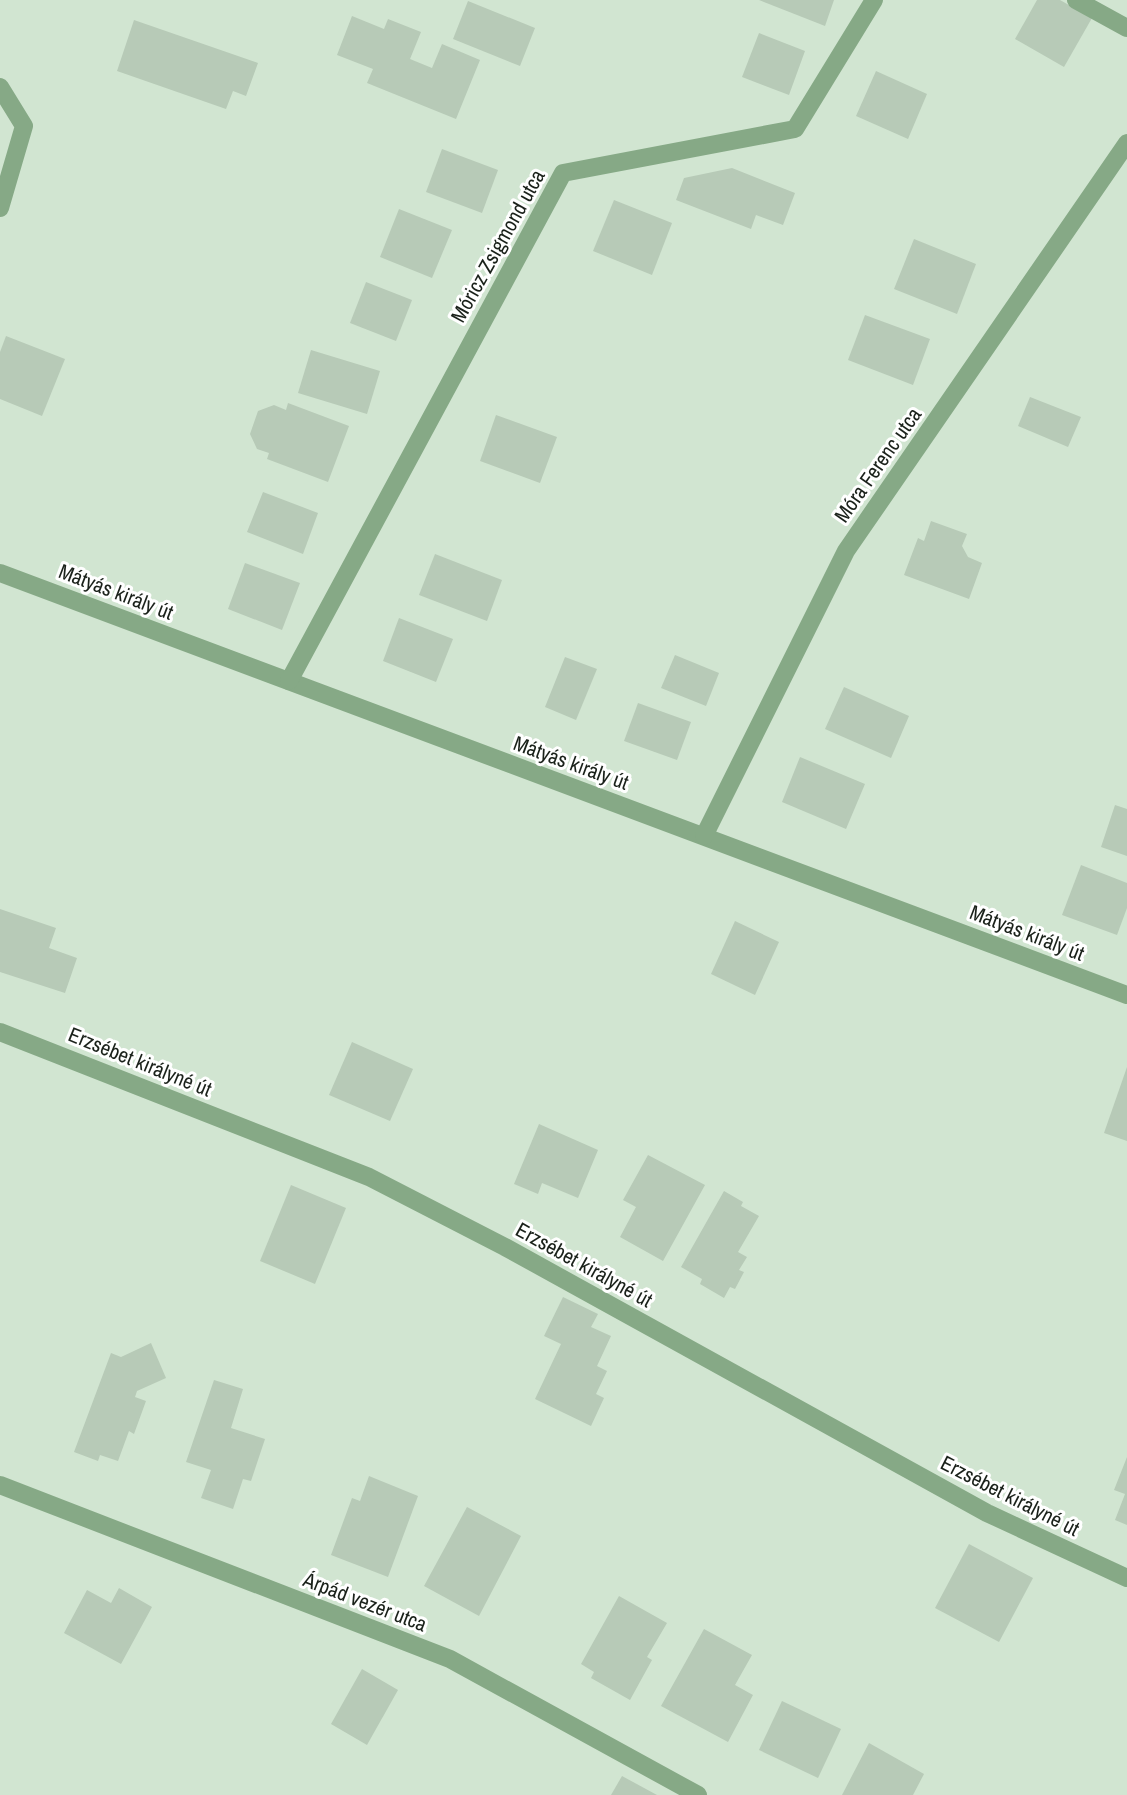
<svg xmlns="http://www.w3.org/2000/svg" width="1127" height="1795" viewBox="0 0 1127 1795" font-family="'Archivo Narrow',sans-serif">
<style>
.building{fill:#b7cab7}
.lines{fill:none;stroke-linecap:round;stroke-linejoin:round}
.minor{stroke:#86a986;stroke-width:18}
.labels{text-anchor:middle;stroke-width:6;stroke-linejoin:round;paint-order:stroke}
.street-label{font-size:21px;fill:#1a211a;stroke:#fff}
</style>
<rect width="100%" height="100%" fill="#d1e5d1"/>
<!-- building -->
<g class="building">
<polygon points="759,0 834,0 825,26"/>
<polygon points="1037,0 1060,0 1092,18 1064,67 1015,39"/>
<polygon points="468,1 535,28 520,66 453,39"/>
<polygon points="352,16 384,29 388,19 421,32 410,59 432,68 442,44 480,60 456,119 367,83 373,69 337,55"/>
<polygon points="134,20 258,63 246,96 233,91 226,109 117,71"/>
<polygon points="759,33 805,51 789,95 742,77"/>
<polygon points="876,71 927,94 908,139 856,116"/>
<polygon points="442,149 498,170 482,213 426,192"/>
<polygon points="732,168 795,193 783,225 756,215 751,229 676,200 684,178"/>
<polygon points="614,200 672,223 652,275 593,251"/>
<polygon points="399,209 452,230 432,278 380,257"/>
<polygon points="914,239 976,264 957,314 894,289"/>
<polygon points="366,282 412,300 396,341 350,323"/>
<polygon points="865,315 930,339 913,385 848,360"/>
<polygon points="6,336 65,359 42,416 0,399 0,352"/>
<polygon points="311,350 380,371 367,414 298,393"/>
<polygon points="1030,397 1081,417 1068,447 1018,426"/>
<polygon points="288,403 349,426 328,482 267,459 269,453 257,449 250,434 258,411 274,405 286,410"/>
<polygon points="496,415 557,437 540,483 480,461"/>
<polygon points="263,492 318,513 303,554 247,532"/>
<polygon points="931,521 967,534 962,546 968,557 982,563 969,599 904,575 918,538 924,541"/>
<polygon points="435,554 502,580 487,621 419,595"/>
<polygon points="245,563 300,583 282,630 228,609"/>
<polygon points="399,618 453,639 436,682 383,661"/>
<polygon points="675,655 719,673 706,706 661,688"/>
<polygon points="565,657 597,669 576,720 545,707"/>
<polygon points="844,687 909,716 891,758 825,729"/>
<polygon points="638,703 691,722 677,760 624,741"/>
<polygon points="800,757 865,784 846,829 782,802"/>
<polygon points="1115,805 1127,809 1127,856 1101,847"/>
<polygon points="1081,865 1127,883 1127,908 1117,935 1062,915"/>
<polygon points="0,909 56,928 49,948 77,958 65,993 0,972"/>
<polygon points="735,921 779,942 755,995 711,974"/>
<polygon points="352,1042 413,1069 390,1121 329,1095"/>
<polygon points="1127,1067 1127,1141 1104,1133"/>
<polygon points="539,1124 598,1150 578,1198 542,1183 538,1194 514,1184"/>
<polygon points="648,1155 705,1185 663,1261 620,1237 636,1207 623,1200"/>
<polygon points="291,1185 346,1208 315,1284 260,1261"/>
<polygon points="724,1191 743,1202 741,1206 759,1216 738,1252 747,1257 739,1270 744,1272 735,1289 730,1287 724,1298 700,1284 702,1279 681,1267"/>
<polygon points="563,1297 598,1314 591,1327 611,1336 597,1366 607,1371 596,1394 604,1398 591,1426 535,1399 561,1344 544,1336"/>
<polygon points="151,1343 166,1378 137,1391 135,1397 146,1401 134,1434 129,1431 118,1461 100,1455 98,1461 74,1452 111,1353 121,1357"/>
<polygon points="214,1380 243,1389 231,1428 265,1439 251,1481 243,1479 233,1509 201,1498 211,1470 186,1462"/>
<polygon points="1127,1457 1127,1525 1115,1520 1125,1494 1114,1490"/>
<polygon points="369,1476 418,1496 388,1577 331,1555 352,1498 360,1501"/>
<polygon points="467,1507 521,1536 479,1616 424,1586"/>
<polygon points="969,1544 1033,1578 999,1642 935,1608"/>
<polygon points="119,1588 152,1607 121,1664 64,1633 87,1590 111,1603"/>
<polygon points="619,1596 667,1623 647,1657 652,1660 630,1700 591,1678 594,1672 581,1664"/>
<polygon points="704,1629 752,1655 735,1685 753,1695 728,1742 661,1706"/>
<polygon points="362,1669 398,1690 367,1745 331,1724"/>
<polygon points="782,1701 841,1729 818,1778 759,1750"/>
<polygon points="869,1743 924,1774 913,1795 842,1795"/>
<polygon points="622,1776 657,1795 611,1795"/>
</g>
<g class="lines">
<!-- minor -->
<g class="minor">
<polyline points="1076,0 1127,28"/>
<polyline points="0,87 24,126 0,208"/>
<polyline points="0,573 1127,995"/>
<polyline points="289,681 563,173 795,129 874,0"/>
<polyline points="704,836 846,551 1127,143"/>
<polyline points="0,1032 369,1177 505,1247 987,1513 1127,1578"/>
<polyline points="0,1485 450,1659 698,1795"/>
</g>
</g>
<g class="labels">
<!-- street labels -->
<g class="street-label">
<text transform="translate(498 246) rotate(-61)" y="7">Móricz Zsigmond utca</text>
<text transform="translate(878 465) rotate(-55)" y="7">Móra Ferenc utca</text>
<text transform="translate(116 592) rotate(21)" y="7">Mátyás király út</text>
<text transform="translate(571 763) rotate(20)" y="7">Mátyás király út</text>
<text transform="translate(1027 933) rotate(21)" y="7">Mátyás király út</text>
<text transform="translate(140 1062) rotate(22)" y="7">Erzsébet királyné út</text>
<text transform="translate(584 1265) rotate(29)" y="7">Erzsébet királyné út</text>
<text transform="translate(1010 1496) rotate(27)" y="7">Erzsébet királyné út</text>
<text transform="translate(365 1602) rotate(21)" y="7">Árpád vezér utca</text>
</g>
</g>
</svg>
